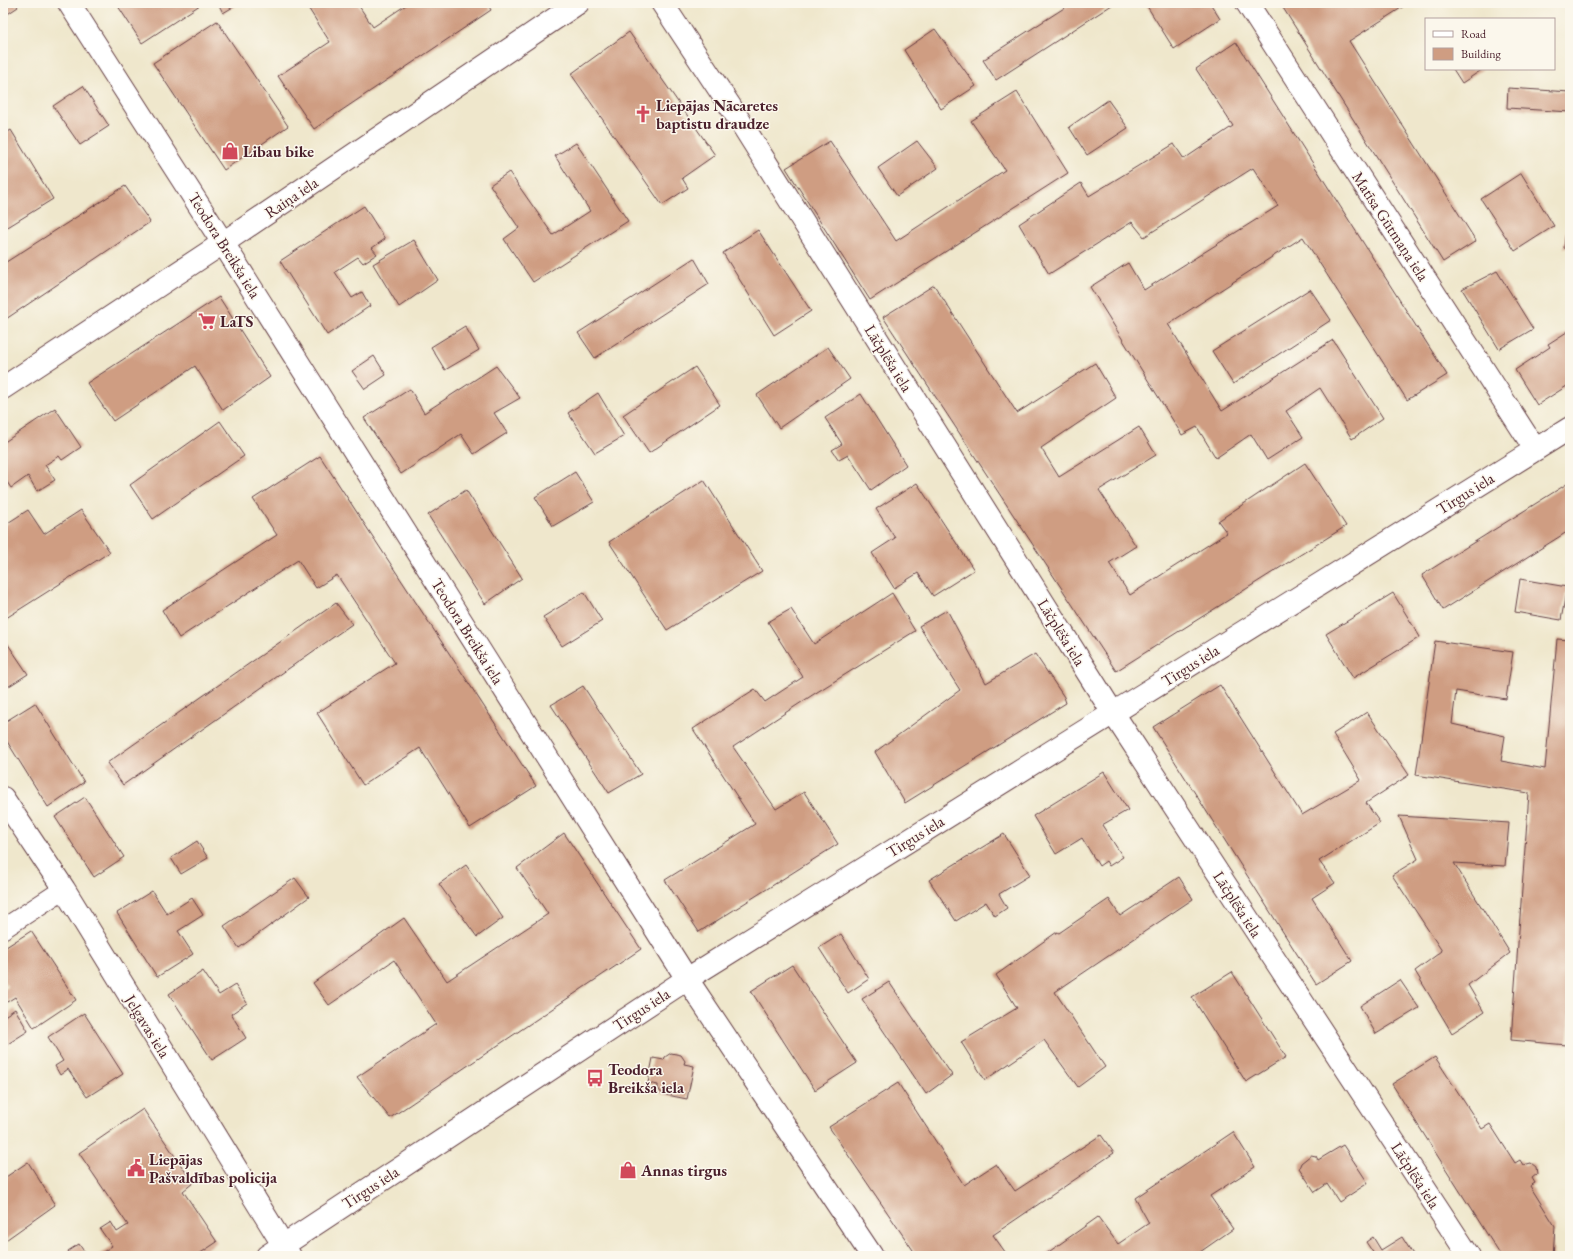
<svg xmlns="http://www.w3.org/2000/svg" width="1573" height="1259" viewBox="0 0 1573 1259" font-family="'EB Garamond',serif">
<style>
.building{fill:#cf9d82}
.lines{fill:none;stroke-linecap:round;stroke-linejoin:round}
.service-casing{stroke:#633d43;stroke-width:21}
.minor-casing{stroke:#633d43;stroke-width:24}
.secondary-casing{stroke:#633d43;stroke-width:24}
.service{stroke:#fff;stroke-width:19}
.minor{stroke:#fff;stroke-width:22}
.secondary{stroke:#fff;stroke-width:22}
.labels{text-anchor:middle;stroke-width:3;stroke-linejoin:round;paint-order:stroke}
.poi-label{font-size:16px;font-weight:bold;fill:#4a1f2b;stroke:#fbf7ec;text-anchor:start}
.street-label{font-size:16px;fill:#4a1f2b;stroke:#fbf7ec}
</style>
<rect width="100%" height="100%" fill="#fbf7ec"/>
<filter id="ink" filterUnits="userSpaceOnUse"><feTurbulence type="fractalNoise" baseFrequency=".025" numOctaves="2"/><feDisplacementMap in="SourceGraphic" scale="8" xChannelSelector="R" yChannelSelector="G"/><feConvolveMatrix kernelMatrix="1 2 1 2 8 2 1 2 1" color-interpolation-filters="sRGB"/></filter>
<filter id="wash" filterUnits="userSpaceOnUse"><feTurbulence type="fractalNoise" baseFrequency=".012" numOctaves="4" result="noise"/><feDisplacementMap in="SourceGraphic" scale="16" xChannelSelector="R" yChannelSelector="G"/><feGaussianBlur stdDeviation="0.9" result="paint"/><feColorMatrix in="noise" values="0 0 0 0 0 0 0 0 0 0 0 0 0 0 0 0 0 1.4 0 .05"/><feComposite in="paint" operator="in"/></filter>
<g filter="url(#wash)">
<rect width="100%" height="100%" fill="#efe7cc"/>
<g id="blocks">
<!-- building -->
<g class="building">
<polygon points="3,3 15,3 18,7 3,17"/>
<polygon points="116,3 203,3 142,43"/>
<polygon points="218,3 240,3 223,13"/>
<polygon points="305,3 357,3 373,27 409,3 487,3 491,10 314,129 278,76 330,42"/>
<polygon points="1072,3 1115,3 996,80 983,60"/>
<polygon points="1145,3 1210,3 1220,19 1174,49"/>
<polygon points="1280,3 1409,3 1349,41 1476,241 1443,262"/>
<polygon points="217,21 288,126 224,170 153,63"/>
<polygon points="935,29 976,86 941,109 904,50"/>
<polygon points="629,32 715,155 682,178 688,188 662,205 571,74"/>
<polygon points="1236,42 1447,375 1407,400 1303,237 1168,324 1222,411 1333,340 1383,418 1352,439 1320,388 1286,411 1303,437 1267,460 1251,434 1216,458 1197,427 1182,435 1090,287 1128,263 1144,290 1278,206 1253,168 1144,237 1132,222 1049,274 1019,224 1081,183 1089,196 1174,144 1184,159 1233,126 1196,69"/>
<polygon points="1453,69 1483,69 1462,83"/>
<polygon points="83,86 109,126 80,145 53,106"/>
<polygon points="1508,88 1570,92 1570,112 1507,108"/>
<polygon points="1017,92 1068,173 870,300 786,168 830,141 896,241 1005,170 971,121"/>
<polygon points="1108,100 1128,128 1087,155 1069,127"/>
<polygon points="11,130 53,199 3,230 3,135"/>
<polygon points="917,141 938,168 897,196 878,168"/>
<polygon points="576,143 628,221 533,282 504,239 519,228 490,185 509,172 553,235 590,211 555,156"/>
<polygon points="1521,173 1554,226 1515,251 1481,199"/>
<polygon points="125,186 150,222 3,321 3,264"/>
<polygon points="364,206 385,239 372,248 377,254 363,263 358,257 335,272 352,298 362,292 370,306 327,335 280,261"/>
<polygon points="758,230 811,311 774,335 723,253"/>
<polygon points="1566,231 1570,232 1570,248 1564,248"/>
<polygon points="414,240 438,280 399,307 373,264"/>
<polygon points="694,258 709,284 595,358 578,333"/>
<polygon points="1497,271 1533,329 1499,349 1462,289"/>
<polygon points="934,285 1017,413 1095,363 1116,398 1041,448 1059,477 1139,427 1156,455 1099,490 1136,546 1109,563 1130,595 1227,533 1218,521 1305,463 1346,526 1116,671 883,317"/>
<polygon points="1310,289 1331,320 1233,384 1212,351"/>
<polygon points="219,297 270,377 223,410 195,366 113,421 87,383"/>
<polygon points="465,326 479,350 445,370 431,347"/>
<polygon points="1570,330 1570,384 1537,405 1515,370 1550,347 1548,344"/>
<polygon points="828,347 850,379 779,428 757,395"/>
<polygon points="374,356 386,375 365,389 352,371"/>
<polygon points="496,366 520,398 494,413 507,433 474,454 461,434 401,474 364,418 410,389 424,413"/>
<polygon points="695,367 720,405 649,453 623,415"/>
<polygon points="598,393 624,436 595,453 568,413"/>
<polygon points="861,394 906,465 871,490 848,455 839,460 832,450 842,444 825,418"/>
<polygon points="55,408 81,447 62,460 59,456 45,465 55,480 37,491 28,476 11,488 3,476 3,443"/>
<polygon points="220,421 244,456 153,519 130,485"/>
<polygon points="320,456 536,786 470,828 420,748 363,785 317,713 395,663 337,575 316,588 298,560 179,638 162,610 277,535 253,499"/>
<polygon points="575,472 594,502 553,526 535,497"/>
<polygon points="704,480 762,571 667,630 609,542"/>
<polygon points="1570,482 1570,530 1443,610 1422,575"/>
<polygon points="917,483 974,570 933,596 918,573 894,588 872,553 895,538 876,509"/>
<polygon points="466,490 522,578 485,604 428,515"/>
<polygon points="28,510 44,534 81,510 110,552 3,620 3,526"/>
<polygon points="1520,579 1567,587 1561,620 1515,612"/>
<polygon points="584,592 602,621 562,646 543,617"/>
<polygon points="892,593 915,631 814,694 733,747 776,809 804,792 838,844 699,932 665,880 755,824 693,729 755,689 765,702 803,677 768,622 791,609 814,644"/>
<polygon points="1393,593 1420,637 1353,678 1326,634"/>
<polygon points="336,603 352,624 123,785 107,763"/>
<polygon points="947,610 986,683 1035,654 1064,697 1066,703 905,803 875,752 960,690 919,626"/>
<polygon points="3,637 28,674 3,690"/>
<polygon points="1557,639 1570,640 1570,1015 1567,1045 1511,1040 1529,793 1416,775 1435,641 1513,652 1506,699 1456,691 1452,724 1505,736 1501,761 1545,769"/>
<polygon points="1220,685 1302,815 1361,780 1333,734 1367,712 1409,775 1366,803 1380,823 1319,861 1335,883 1312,898 1352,961 1316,984 1153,727"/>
<polygon points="583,686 641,774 609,793 551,705"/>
<polygon points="35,703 84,782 48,807 3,735 3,723"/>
<polygon points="1104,772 1128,810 1102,825 1123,857 1109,866 1106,861 1099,866 1082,838 1056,854 1033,816"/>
<polygon points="85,797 124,857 94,877 55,817"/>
<polygon points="1399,816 1509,823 1505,866 1454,863 1510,953 1468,985 1484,1012 1452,1033 1415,971 1442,951 1392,875 1418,859"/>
<polygon points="564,833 641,949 390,1118 357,1077 436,1024 394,960 329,1005 313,983 404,918 447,981 548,914 517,868"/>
<polygon points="1004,834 1030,875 999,894 1007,908 995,916 986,902 956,921 929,880"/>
<polygon points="197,841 208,858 181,874 171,858"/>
<polygon points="466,865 503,918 477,937 439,884"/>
<polygon points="1179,877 1193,899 1055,992 1105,1067 1078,1087 1044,1040 985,1080 961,1042 1017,1008 996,975 1057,932 1059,933 1109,899 1120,916"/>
<polygon points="295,878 309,897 239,948 224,926"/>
<polygon points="152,891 167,914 192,898 203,915 178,931 193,954 157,977 117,913"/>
<polygon points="31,931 76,1000 34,1028 15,997 7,1002 3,996 3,990 8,987 3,980 3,949"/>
<polygon points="841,934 869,979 848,993 819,948"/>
<polygon points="792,965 857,1063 815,1090 751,991"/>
<polygon points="203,971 219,995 235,985 247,1003 231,1014 246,1038 212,1060 169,994"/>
<polygon points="1232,972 1286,1057 1246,1082 1192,997"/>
<polygon points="1400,980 1419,1008 1376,1034 1360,1006"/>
<polygon points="889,982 952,1075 926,1094 862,999"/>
<polygon points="15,1009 28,1031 3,1047 3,1017"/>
<polygon points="84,1013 123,1074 87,1097 68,1069 60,1075 55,1066 63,1061 48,1037"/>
<polygon points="671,1053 681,1055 685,1061 684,1064 694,1066 687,1099 662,1094 658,1088 658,1085 648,1083 653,1058 664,1060 665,1057"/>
<polygon points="1435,1057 1482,1129 1490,1124 1515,1163 1520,1160 1523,1165 1531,1163 1536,1167 1537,1174 1532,1178 1535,1183 1530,1186 1555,1226 1553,1256 1501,1256 1392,1084"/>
<polygon points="898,1083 964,1185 996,1164 1015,1191 1101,1135 1114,1153 993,1235 1008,1256 917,1256 829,1127"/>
<polygon points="143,1109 193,1183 183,1191 217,1242 196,1256 97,1256 112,1246 100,1229 111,1222 117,1232 128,1225 79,1153"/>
<polygon points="1233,1132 1255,1167 1210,1196 1233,1229 1200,1252 1203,1256 1043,1256 1098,1217 1118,1244 1149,1223 1135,1198"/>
<polygon points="1343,1145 1368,1183 1339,1202 1327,1184 1315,1192 1299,1168 1301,1163 1311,1155 1316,1156 1318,1160"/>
<polygon points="28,1162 55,1205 3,1242 3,1179"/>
<polygon points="1373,1237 1381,1250 1402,1237 1414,1256 1371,1256 1374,1254 1366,1242"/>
<polygon points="79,1244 87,1256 71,1256 68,1251"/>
</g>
</g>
</g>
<g filter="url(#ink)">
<use href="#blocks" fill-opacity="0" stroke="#633d43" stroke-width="1"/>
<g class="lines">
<!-- service casing -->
<g class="service-casing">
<polyline id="service" points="3,929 64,889"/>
</g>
<!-- minor casing -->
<g class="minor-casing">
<g id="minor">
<polyline points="69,3 223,243 687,979 872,1256"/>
<polyline points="662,3 736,115 1113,713 1469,1256"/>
<polyline points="1247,3 1535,449"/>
<polyline points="3,798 64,889 290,1256"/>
<polyline points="267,1256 687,979 1570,428"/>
</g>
</g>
<!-- secondary casing -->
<g class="secondary-casing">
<polyline id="secondary" points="3,388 223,243 578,3"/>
</g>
<!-- service -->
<use href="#service" class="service"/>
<!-- minor -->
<use href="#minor" class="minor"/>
<!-- secondary -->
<use href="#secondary" class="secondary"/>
</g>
</g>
<!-- icons -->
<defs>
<g id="church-bare" transform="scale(1.38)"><path d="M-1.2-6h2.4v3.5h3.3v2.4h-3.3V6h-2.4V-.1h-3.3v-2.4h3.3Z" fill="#d1495b" stroke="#fbf7ec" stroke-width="2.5" paint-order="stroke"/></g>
<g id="shop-bare" transform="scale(1.38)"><path d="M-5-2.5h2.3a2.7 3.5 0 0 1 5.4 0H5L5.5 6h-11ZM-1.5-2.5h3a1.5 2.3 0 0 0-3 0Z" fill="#d1495b" stroke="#fbf7ec" stroke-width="2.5" paint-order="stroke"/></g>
<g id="supermarket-bare" transform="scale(1.38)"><path d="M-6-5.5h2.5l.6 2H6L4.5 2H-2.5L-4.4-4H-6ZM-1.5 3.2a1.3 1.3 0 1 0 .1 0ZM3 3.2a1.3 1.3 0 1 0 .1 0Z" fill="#d1495b" stroke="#fbf7ec" stroke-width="2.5" paint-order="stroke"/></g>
<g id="bus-bare" transform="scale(1.38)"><path d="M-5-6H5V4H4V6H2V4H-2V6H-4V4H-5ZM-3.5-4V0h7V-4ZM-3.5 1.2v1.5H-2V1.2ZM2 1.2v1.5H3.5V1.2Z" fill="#d1495b" stroke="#fbf7ec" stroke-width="2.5" paint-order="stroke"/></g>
<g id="civic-bare" transform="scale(1.38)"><path d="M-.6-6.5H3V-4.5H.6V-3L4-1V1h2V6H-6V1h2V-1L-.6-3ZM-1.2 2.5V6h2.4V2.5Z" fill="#d1495b" stroke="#fbf7ec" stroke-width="2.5" paint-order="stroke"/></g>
</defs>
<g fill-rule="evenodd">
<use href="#church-bare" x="643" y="114"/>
<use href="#shop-bare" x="230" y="151"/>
<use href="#supermarket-bare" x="207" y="321"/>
<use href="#bus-bare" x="595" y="1078"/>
<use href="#civic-bare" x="136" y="1168"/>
<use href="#shop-bare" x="628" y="1170"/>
</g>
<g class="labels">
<!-- poi labels -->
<g class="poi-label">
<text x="656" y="111">Liepājas Nācaretes<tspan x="656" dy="18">baptistu draudze</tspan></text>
<text x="243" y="157">Libau bike</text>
<text x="220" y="327">LaTS</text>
<text x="608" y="1075">Teodora<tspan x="608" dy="18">Breikša iela</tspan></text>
<text x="149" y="1165">Liepājas<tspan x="149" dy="18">Pašvaldības policija</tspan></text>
<text x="641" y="1176">Annas tirgus</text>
</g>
<!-- street labels -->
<g class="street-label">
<text transform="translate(291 197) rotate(-34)" y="6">Raiņa iela</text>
<text transform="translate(1391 226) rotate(57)" y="6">Matīsa Gūtmaņa iela</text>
<text transform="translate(225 245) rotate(58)" y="6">Teodora Breikša iela</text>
<text transform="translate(889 358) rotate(58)" y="6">Lāčplēša iela</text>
<text transform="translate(1465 493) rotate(-32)" y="6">Tirgus iela</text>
<text transform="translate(468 631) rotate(58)" y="6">Teodora Breikša iela</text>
<text transform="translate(1062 632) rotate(58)" y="6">Lāčplēša iela</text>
<text transform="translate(1190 665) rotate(-32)" y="6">Tirgus iela</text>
<text transform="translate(915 836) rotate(-32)" y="6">Tirgus iela</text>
<text transform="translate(1238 904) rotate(57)" y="6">Lāčplēša iela</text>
<text transform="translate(641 1009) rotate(-33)" y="6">Tirgus iela</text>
<text transform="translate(148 1026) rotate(58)" y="6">Jelgavas iela</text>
<text transform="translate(1416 1175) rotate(57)" y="6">Lāčplēša iela</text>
<text transform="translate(370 1187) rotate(-33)" y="6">Tirgus iela</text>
</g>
</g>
<!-- margin -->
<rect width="1573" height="1259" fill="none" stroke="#fbf7ec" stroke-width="16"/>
<!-- legend -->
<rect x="1425" y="18" width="130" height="52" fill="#fbf7ec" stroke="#b4a19f"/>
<rect x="1433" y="31" width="20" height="6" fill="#ffffff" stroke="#b4a19f"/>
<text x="1461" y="38" font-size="12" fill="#4a1f2b">Road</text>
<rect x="1433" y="48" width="20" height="12" fill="#cf9d82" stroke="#b4a19f"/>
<text x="1461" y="58" font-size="12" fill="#4a1f2b">Building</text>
</svg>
